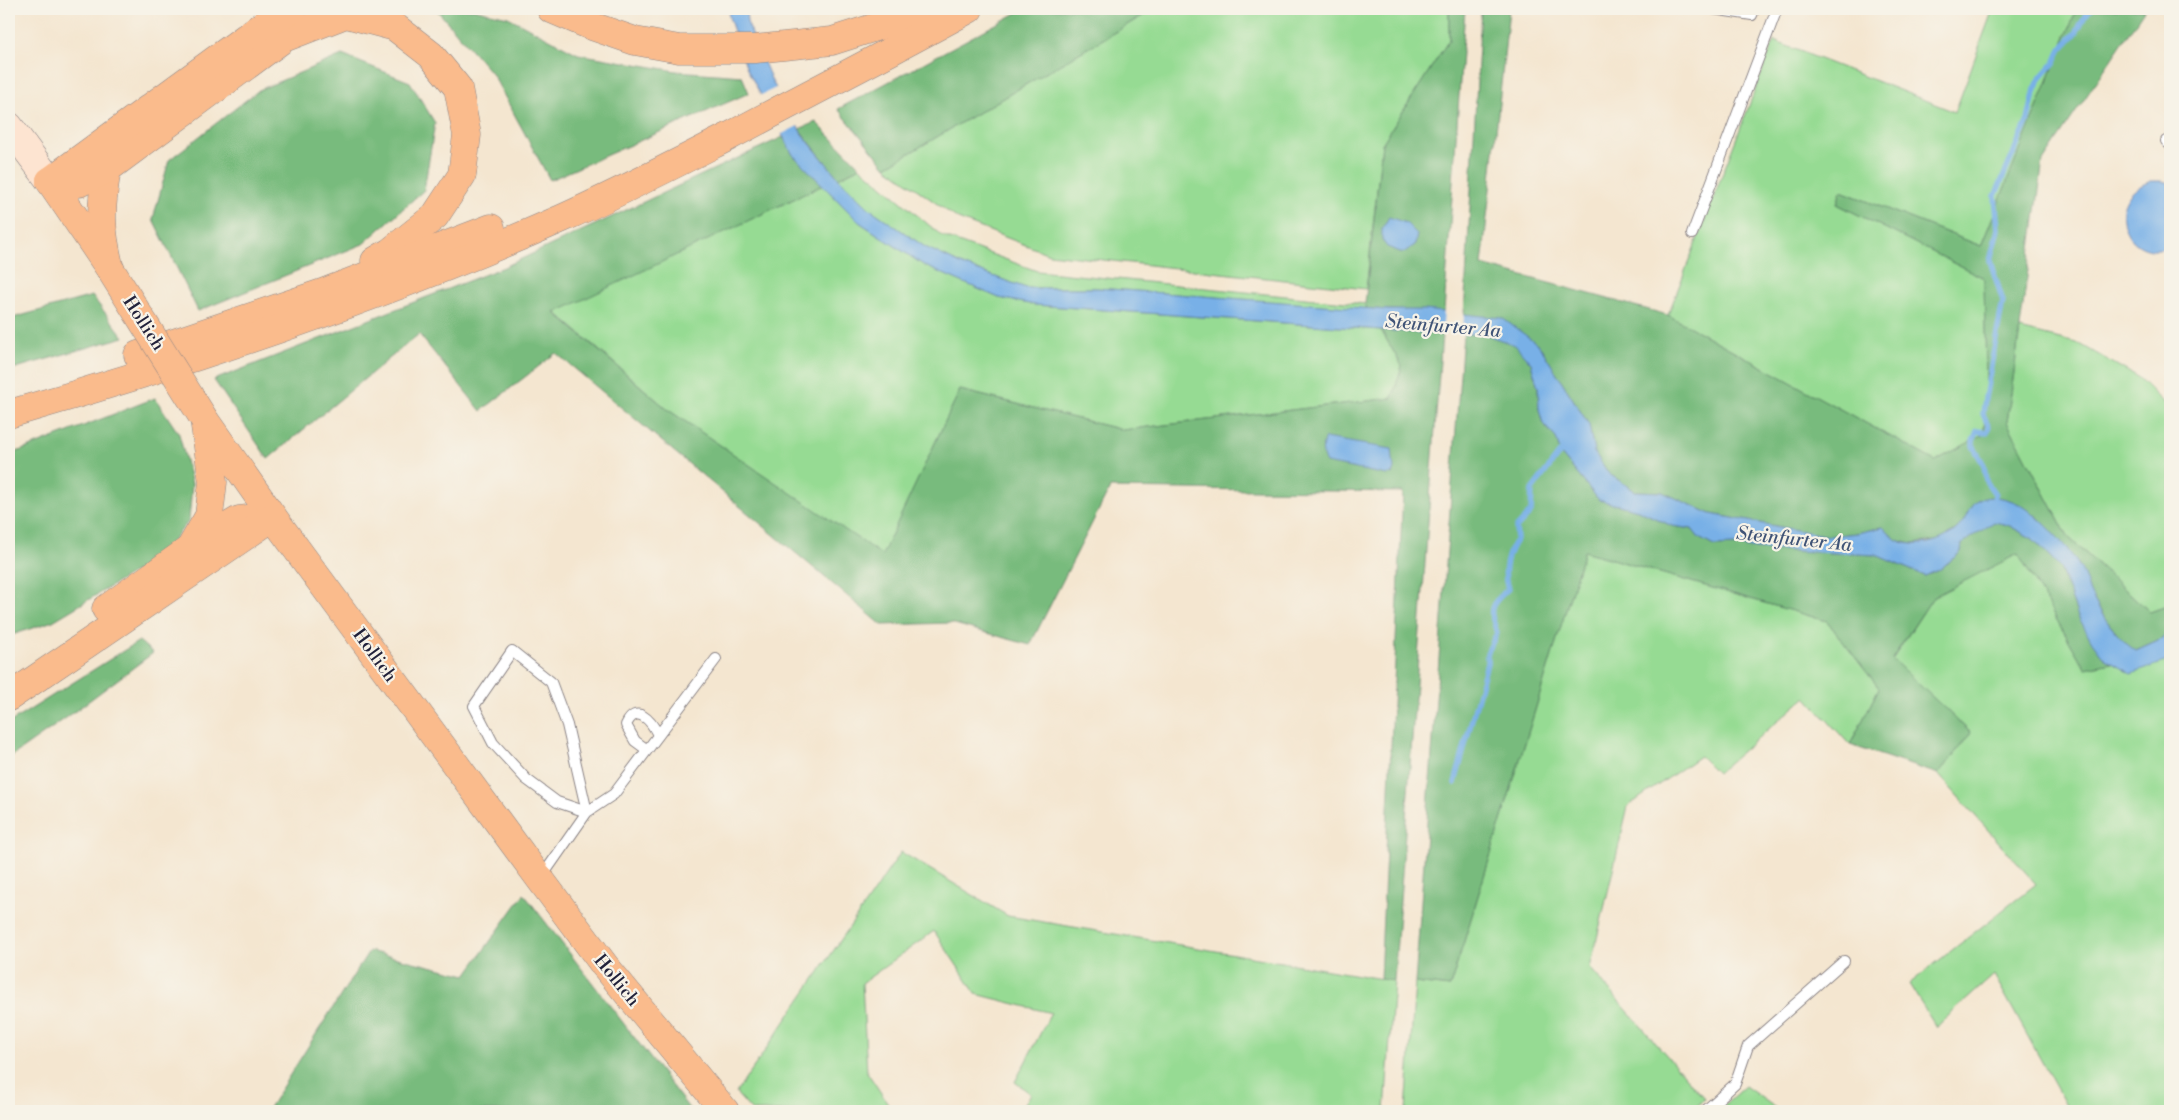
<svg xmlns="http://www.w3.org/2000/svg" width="2179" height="1120" viewBox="0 0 2179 1120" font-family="'Libre Bodoni',serif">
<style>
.green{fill:#96db93;stroke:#5c7e67}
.forest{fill:#78bb7d;stroke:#4d6e5c}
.water{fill:#78b0e7;stroke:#4d6991}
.pier{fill:#f4e6d0}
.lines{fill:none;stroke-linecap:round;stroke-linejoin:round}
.stream{stroke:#78b0e7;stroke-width:5.5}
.service-casing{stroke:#8b8486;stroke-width:12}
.secondary-casing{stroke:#8b8486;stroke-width:29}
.primary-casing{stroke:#8b8486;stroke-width:29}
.trunk-casing{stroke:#8b8486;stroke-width:29}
.service{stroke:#fff;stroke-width:10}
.secondary{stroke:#fde4d1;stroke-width:28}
.primary{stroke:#fabb8c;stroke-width:28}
.trunk{stroke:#fabb8c;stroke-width:28}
.primary-bridge-casing{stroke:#8b8486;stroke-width:29;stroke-linecap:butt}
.primary-bridge{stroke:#fabb8c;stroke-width:28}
.labels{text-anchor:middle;stroke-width:4.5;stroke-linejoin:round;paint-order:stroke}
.street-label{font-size:18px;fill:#22223b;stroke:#f7f3e8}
.water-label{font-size:19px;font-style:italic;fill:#405477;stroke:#f7f3e8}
</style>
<rect width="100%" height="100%" fill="#f7f3e8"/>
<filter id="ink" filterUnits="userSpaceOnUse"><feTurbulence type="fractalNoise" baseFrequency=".02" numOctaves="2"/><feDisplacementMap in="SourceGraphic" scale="10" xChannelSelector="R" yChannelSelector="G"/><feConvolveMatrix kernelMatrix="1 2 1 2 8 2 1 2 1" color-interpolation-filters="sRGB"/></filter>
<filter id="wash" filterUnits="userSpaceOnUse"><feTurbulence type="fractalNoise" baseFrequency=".0096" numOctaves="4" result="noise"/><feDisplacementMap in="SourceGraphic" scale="20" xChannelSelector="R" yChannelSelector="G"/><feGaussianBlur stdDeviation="1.12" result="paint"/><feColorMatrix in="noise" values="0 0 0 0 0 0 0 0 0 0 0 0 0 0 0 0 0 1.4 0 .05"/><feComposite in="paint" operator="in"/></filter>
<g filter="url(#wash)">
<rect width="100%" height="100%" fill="#f4e6d0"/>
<!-- green -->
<g class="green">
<polygon points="1154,9 1449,9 1449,40 1382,144 1366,289 1049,254 958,219 886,167"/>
<polygon points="1993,9 2077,9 1981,246 1841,191 1837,204 1984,278 1986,379 1984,435 1935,461 1668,315 1774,41 1955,112"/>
<polygon points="860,167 942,236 1037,271 1365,304 1367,309 1097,288 1026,288 965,266 925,247 870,209 838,178"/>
<polygon points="823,185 859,222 925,266 999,298 1035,305 1381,330 1402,366 1393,398 1123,430 960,390 882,556 667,409 555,312"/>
<polygon points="2020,329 2080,344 2139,378 2170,409 2170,605 2150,612 2068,537 2007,422"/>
<polygon points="1584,551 1827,621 1879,688 1850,745 1806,697 1717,773 1700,756 1628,806 1590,968 1704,1098 1694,1111 1406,1111 1415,983 1450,987"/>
<polygon points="2018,553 2085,668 2112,663 2131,673 2170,660 2170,1111 2069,1111 1994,975 1936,1027 1909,984 2036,884 1938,774 1971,733 1892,660 1933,597"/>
<polygon points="901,852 1008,916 1394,981 1385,1111 1020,1111 1031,1094 1015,1082 1051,1013 976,994 934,931 862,983 867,1072 893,1111 752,1111 736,1093"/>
<polygon points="1745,1086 1780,1111 1717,1111"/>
</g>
<!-- forest -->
<g class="forest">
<polygon points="436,9 473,9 508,17 578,54 676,71 742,76 749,93 550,180 493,75"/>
<polygon points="1024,9 1154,9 886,167 838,109"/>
<polygon points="1449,9 1465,9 1444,312 1367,309 1365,304 1382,144 1449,40"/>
<polygon points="1481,9 1509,9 1482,265 1668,315 1935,461 1984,434 1986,379 1984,278 1837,204 1841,191 1981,246 2077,9 2145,9 2043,161 2007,422 2068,537 2150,612 2170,605 2170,631 2158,641 2136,651 2124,643 2106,620 2091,595 2079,565 2038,517 2016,503 1974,503 1962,525 1942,540 1913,544 1896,540 1883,527 1857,533 1829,536 1711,514 1662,492 1635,491 1609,474 1594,452 1589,425 1539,345 1464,315"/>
<polygon points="342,55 410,82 435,123 424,190 363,244 198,311 153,219 169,160 259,90"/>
<polygon points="816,122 860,167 838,178 799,129"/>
<polygon points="783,137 793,155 823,185 555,313 667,409 882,555 960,390 1123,430 1392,398 1402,366 1381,330 1442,334 1394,981 1380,979 1403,492 1110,488 1030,645 951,623 882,625 556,353 481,411 419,334 268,459 214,380 504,267"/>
<polygon points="92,296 124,337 9,370 9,319"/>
<polygon points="1463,334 1484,334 1515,344 1531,363 1538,387 1539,409 1543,424 1556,438 1561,454 1599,500 1638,510 1672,526 1692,529 1699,538 1714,546 1735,545 1757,549 1876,555 1925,576 1939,570 1961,552 1961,544 1994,521 2008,525 2033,539 2060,567 2078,616 2104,658 2112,663 2085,668 2018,554 1933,597 1892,659 1971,733 1938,774 1850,745 1879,688 1827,621 1584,551 1450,987 1415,983"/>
<polygon points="155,398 179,434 192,484 189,521 158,558 53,621 9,636 9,455"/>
<polygon points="139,641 153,653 66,718 9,758 9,723"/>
<polygon points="524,894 691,1111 267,1111 369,951 466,975"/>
</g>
<!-- water -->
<g class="water">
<path d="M728,9H746L747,22L772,81L802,134L841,181L870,209L925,247L965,266L1026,288H1097L1388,310H1425L1502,318L1539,345L1589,425L1594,452L1609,474L1635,491L1662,492L1711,514L1829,536L1857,533L1883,527C1887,531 1892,537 1897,540C1917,550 1949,541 1962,523C1967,517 1969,506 1977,501C1989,494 2004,497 2017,503C2038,513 2065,544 2078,564C2084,572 2086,583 2090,592C2101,615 2116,637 2136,651L2158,641L2170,631V660L2131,674L2104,658L2092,642L2078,616L2060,567L2033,539L2008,525L1994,522L1962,544L1961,552L1939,570L1925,576L1876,555L1756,549L1735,545L1714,546L1699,538L1692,529L1672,526L1638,510L1599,500L1561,454L1556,438L1543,424L1539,409L1538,387L1531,363L1515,345L1484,334H1437L1035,305L999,298L925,266L859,222L793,155L747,69L729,17Z"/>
<path d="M2151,181H2162L2170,183V247C2128,265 2098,200 2151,181Z"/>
<polygon points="1389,217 1406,223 1417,234 1415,245 1403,253 1387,247 1382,240 1382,229"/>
<path d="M1325,438L1392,449L1394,469L1392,474L1387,475L1326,463C1322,457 1321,445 1325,438Z"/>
</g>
<!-- pier -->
<g class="pier">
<polygon points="778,87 800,125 780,135 759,96"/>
<polygon points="1444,310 1464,312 1463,337 1442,337"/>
</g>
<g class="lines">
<!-- stream -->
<g class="stream">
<polyline points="1994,502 1995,494 1986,481 1984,465 1973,446 1973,441 1977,431 1987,432 1989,427 1983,414 1985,398 2003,301 1990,261 1998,229 1995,196 2028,120 2035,89 2040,79 2054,63 2061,49 2076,33 2086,14 2092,9"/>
<path d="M1455,783L1487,663V653L1497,633C1489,608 1488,607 1508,589C1502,573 1507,552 1517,539L1516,528L1531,512L1532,490L1564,447"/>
</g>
</g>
</g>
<g filter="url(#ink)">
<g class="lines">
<!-- service casing -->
<g class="service-casing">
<g id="service">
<polyline points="1713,9 1752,15 1754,9"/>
<polyline points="2166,141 2170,145"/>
<polyline points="1692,234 1777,9"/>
<path d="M646,749L635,741L626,725C636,703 651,720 658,735"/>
<polyline points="541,878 587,812 567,725 551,682 512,651 474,706 493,743 526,779 557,802 587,812 614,794 716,659"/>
<polyline points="1705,1111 1735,1084 1748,1046 1844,961"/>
</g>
</g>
<!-- secondary casing -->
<g class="secondary-casing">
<polyline id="secondary" points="9,126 50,181"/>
</g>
<!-- primary casing -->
<g class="primary-casing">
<g id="primary">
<polyline points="50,181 110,269"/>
<polyline points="204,419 273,517 540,879 605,966 725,1111"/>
</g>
</g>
<!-- trunk casing -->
<g class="trunk-casing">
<g id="trunk">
<polyline points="551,9 586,24 635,41 679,49 755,49 832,41 932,9"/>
<path d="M107,169C100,210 100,229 110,269"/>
<polyline points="50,181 79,183 107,169 284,38 346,14 395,27 431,55 458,88 467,135 462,175 435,216 390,252 375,261"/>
<polyline points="50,181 267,22 293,9"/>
<polyline points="138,355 322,293 491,228"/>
<path d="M9,414C197,360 384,297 563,218C619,193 673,165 728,137C808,94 889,53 969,9"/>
<polyline points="191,547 209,516 213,482 204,419"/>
<polyline points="106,609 190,549 239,520 248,519"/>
<polyline points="9,697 273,517"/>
</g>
</g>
<!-- service -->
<use href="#service" class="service"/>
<!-- secondary -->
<use href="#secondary" class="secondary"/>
<!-- primary -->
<use href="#primary" class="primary"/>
<!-- trunk -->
<use href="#trunk" class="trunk"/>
<!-- primary-bridge casing -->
<g class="primary-bridge-casing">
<polyline id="primary-bridge" points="110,269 204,419"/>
</g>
<!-- primary-bridge -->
<use href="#primary-bridge" class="primary-bridge"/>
</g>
</g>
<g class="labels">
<!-- street labels -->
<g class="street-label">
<text transform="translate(144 323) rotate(57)" y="6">Hollich</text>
<text transform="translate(375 655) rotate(54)" y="6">Hollich</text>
<text transform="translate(617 980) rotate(51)" y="6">Hollich</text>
</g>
<!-- water labels -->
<g class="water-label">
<text transform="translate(1443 325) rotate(5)" y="7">Steinfurter Aa</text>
<text transform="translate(1794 538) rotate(6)" y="7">Steinfurter Aa</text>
</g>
</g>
<!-- margin -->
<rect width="2179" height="1120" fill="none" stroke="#f7f3e8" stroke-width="30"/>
</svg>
